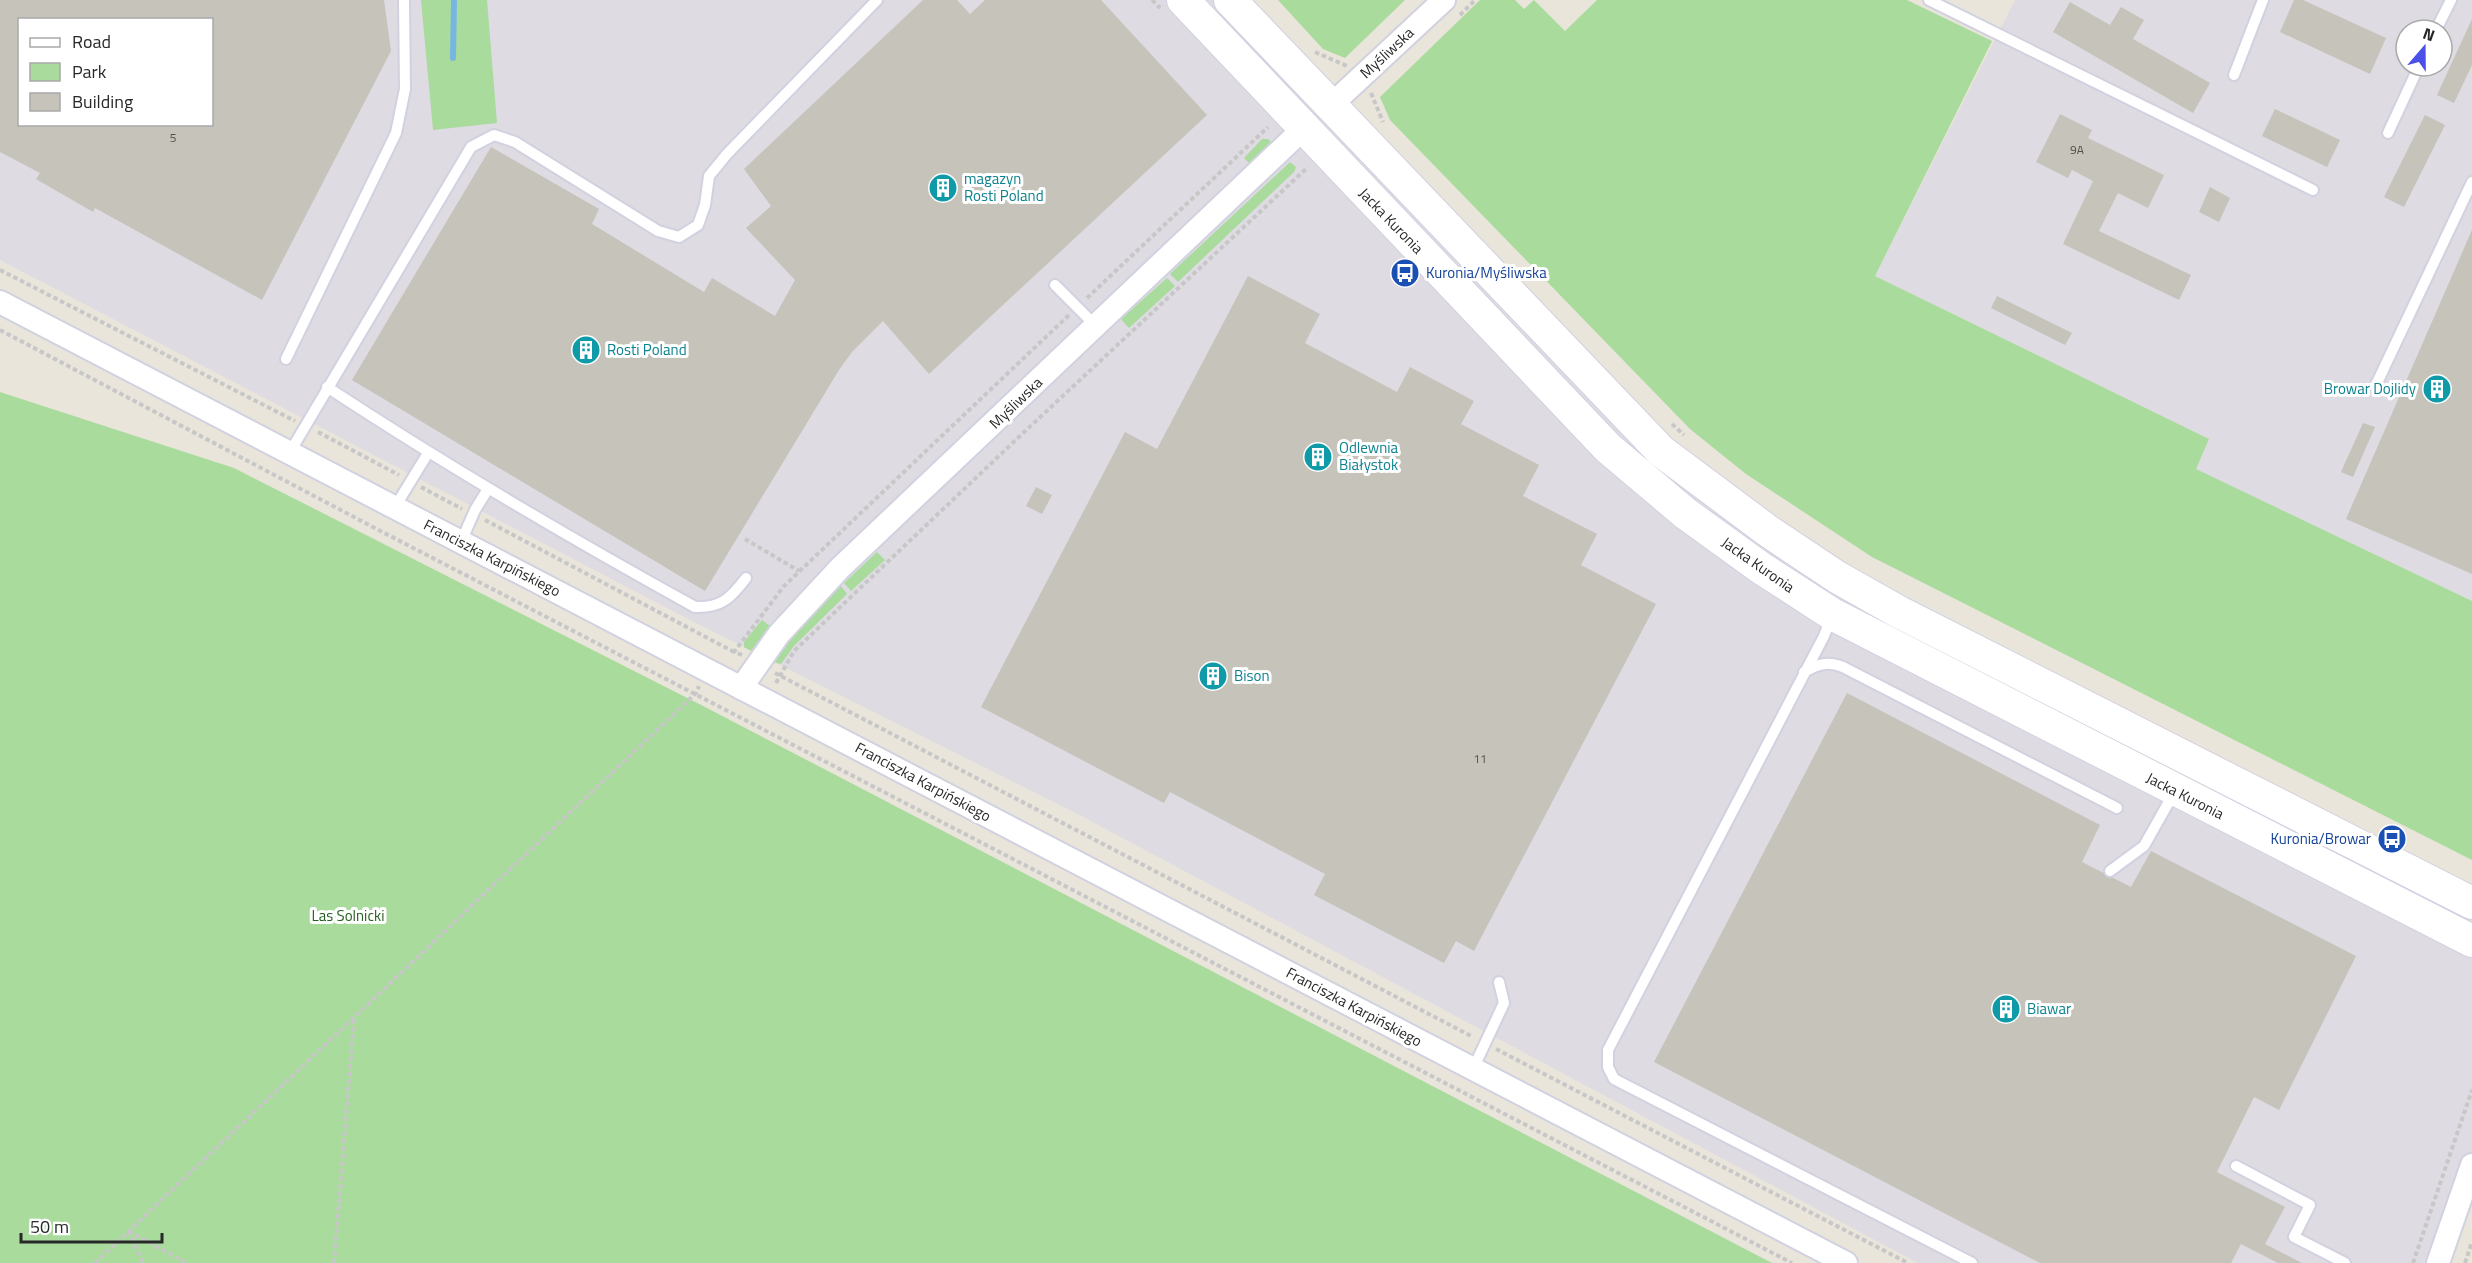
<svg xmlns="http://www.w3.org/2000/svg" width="2472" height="1263" viewBox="0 0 2472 1263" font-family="'Titillium Web',sans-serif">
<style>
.industrial{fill:#dedbe2;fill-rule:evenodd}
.green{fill:#a9db9d}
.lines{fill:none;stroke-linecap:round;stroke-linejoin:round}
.stream{stroke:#78b6e2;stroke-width:6}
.building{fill:#c5c3ba;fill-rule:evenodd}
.lane-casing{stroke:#d1d1e0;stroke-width:14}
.street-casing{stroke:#d1d1e0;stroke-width:26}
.secondary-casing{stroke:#d1d1e0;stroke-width:34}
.path{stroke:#c7c7c7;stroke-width:4;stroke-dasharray:4.5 3;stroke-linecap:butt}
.lane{stroke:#fff;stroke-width:10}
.street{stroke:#fff;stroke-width:22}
.secondary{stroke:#fff;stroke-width:32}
.labels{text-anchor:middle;stroke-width:6;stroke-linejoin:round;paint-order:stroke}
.number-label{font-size:12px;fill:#4f4f4c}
.street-label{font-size:15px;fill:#282828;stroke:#fff}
.culture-label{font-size:15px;fill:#0d838f;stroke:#fff;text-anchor:start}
.transit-label{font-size:15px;fill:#164399;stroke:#fff;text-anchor:start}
.park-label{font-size:15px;fill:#245e20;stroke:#fff}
</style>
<rect width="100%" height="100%" fill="#e9e5db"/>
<!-- industrial -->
<g class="industrial">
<path d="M0,0H1225L1620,415L1835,580L2472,905V1164L2438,1263H1918L1087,819L694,622L0,260ZM20,20H212V124H20Z"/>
<path d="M2015,0H2472V601L2195,469L2209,439L1875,276ZM2406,30H2442V66H2406Z"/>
</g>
<!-- green -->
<g class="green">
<polygon points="421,0 487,0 497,123 433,130"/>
<polygon points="1278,0 1405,0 1345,58 1323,49"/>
<polygon points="1480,0 1515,0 1524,9 1534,0 1565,31 1597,0 1907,0 1992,41 1875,276 2209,439 2196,469 2472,601 2472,860 1872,557 1746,474 1690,429 1390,120 1380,97"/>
<polygon points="1262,139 1268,139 1272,143 1268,150 1251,165 1244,158"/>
<polygon points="1290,162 1296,167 1294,172 1178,282 1170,274"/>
<polygon points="1167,278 1175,286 1129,328 1121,319"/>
<polygon points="0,392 234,468 707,708 1772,1263 0,1263"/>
<polygon points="877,552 885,560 851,591 844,583"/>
<polygon points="841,586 847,594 794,646 781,664 773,662 788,642"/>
<polygon points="762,620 770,626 751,651 744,647 744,642"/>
</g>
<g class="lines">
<!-- stream -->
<polyline class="stream" points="453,58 454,0"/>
</g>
<!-- building -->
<g class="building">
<path d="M0,0H384L391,51L262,300L95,208L93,212L36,179L40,173L0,152ZM20,20H212V124H20Z"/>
<polygon points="923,0 957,0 970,14 985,0 1101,0 1207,115 929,374 883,321 852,352 839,370 705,591 352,380 491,147 599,209 592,224 704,292 712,278 775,316 795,280 746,228 771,206 744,169"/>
<polygon points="2294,0 2303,0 2386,38 2370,74 2280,32"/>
<polygon points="2070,2 2110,25 2121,7 2144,20 2133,39 2210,83 2193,113 2053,32"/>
<polygon points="2472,19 2472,65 2454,103 2437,95"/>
<polygon points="2275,109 2340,140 2327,167 2262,136"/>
<polygon points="2060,114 2092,130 2088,138 2164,175 2148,208 2118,193 2099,231 2191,275 2179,300 2063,244 2093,181 2072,170 2068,178 2036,162"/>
<polygon points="2425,115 2445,125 2404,207 2384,197"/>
<polygon points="2210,187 2230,198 2219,222 2199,212"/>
<polygon points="2472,230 2472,574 2346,519"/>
<polygon points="1248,276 1320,314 1305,343 1397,392 1410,367 1474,401 1461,424 1539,465 1523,496 1597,534 1581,565 1656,604 1474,951 1456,941 1444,963 1314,895 1325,874 1170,792 1164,803 981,707 1125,432 1157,449"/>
<polygon points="1997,296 2072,333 2065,345 1991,308"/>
<polygon points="2363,423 2375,427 2353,477 2341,472"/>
<polygon points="1036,487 1052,495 1042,514 1026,506"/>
<polygon points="1847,693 2100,825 2082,862 2131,887 2151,851 2356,956 2279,1110 2254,1097 2217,1172 2285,1207 2265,1244 2302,1263 2278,1263 2241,1244 2231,1263 2040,1263 1654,1062"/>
</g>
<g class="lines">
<!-- lane casing -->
<g class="lane-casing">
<g id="lane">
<polyline points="1929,0 2313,190"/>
<polyline points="2436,30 2451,0"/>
<polyline points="2234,75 2263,0"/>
<polyline points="2388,133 2419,66"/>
<polyline points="1055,285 1096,326"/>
<polyline points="286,359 396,133 405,89 404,0"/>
<path d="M327,387C447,466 570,538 695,607C721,608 731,598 746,578"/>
<polyline points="2375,387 2472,182"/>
<polyline points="290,452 471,147 494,135 515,142 658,231 679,237 698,225 705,205 709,176 727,154 877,0"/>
<polyline points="395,507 428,453"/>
<polyline points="461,542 475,510 488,489"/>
<polyline points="1831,618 1824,636 1608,1050 1608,1067 1614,1079 1972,1263"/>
<path d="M1804,672C1818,664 1828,661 1843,667L2117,808"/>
<polyline points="2110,871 2144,846 2175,791"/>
<polyline points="1473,1069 1504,1003 1499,982"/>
<polyline points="2236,1166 2310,1205 2294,1237 2345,1263"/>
</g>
</g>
<!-- street casing -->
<g class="street-casing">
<g id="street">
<polyline points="1330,106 1444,0"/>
<polyline points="0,302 1846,1263"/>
<polyline points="741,688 779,634 840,568 1303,129"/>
<polyline points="2438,1263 2472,1165"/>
</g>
</g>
<!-- secondary casing -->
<g class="secondary-casing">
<g id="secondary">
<polyline points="1183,0 1608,448 1685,513 1761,568 1832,614 2472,941"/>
<polyline points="1230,0 1661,451 1768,531 1837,577 1899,612 2472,903"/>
</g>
</g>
<!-- path -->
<g class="path">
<polyline points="1152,0 1160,8"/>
<polyline points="1460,15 1475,0"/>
<polyline points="1315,52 1347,66"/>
<polyline points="1371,93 1383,122"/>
<polyline points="0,270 295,421"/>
<polyline points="1087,298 1268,127"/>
<polyline points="0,330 369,525 1792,1263"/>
<polyline points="1672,424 1684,435"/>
<polyline points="318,432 399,475"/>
<polyline points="421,487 462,509"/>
<polyline points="485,520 734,652"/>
<polyline points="745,539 799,571"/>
<polyline points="742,655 734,652 784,586 1069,315"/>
<polyline points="775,673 1473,1037"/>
<polyline points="776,683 794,651 1021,435 1308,167"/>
<polyline points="1496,1049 1908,1263"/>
<polyline points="129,1231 186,1263"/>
<polyline points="129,1231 143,1263"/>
<polyline points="95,1263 696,693 699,686"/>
<polyline points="334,1263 354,1019"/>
<polyline points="2413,1263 2472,1090"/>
<polyline points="2465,1263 2472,1242"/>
</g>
<!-- lane -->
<use href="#lane" class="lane"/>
<!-- street -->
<use href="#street" class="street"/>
<!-- secondary -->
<use href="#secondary" class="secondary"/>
</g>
<!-- icons -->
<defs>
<g id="building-disc" transform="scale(1.5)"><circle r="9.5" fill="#0f9aa8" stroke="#fff"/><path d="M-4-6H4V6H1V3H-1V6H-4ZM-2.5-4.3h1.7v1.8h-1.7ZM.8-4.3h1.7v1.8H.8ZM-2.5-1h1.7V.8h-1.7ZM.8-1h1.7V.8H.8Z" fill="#fff"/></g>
<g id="bus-disc" transform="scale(1.5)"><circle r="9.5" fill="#1a4fb4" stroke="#fff"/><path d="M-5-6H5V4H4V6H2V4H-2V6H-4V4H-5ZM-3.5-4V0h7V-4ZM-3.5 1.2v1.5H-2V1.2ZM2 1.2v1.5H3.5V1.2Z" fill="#fff"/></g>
</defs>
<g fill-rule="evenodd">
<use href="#building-disc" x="943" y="188"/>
<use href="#bus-disc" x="1405" y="273"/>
<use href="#building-disc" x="586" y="350"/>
<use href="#building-disc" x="2437" y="389"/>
<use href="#building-disc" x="1318" y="457"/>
<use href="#building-disc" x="1213" y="676"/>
<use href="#bus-disc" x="2392" y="839"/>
<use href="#building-disc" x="2006" y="1009"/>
</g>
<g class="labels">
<!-- number labels -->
<g class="number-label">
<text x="173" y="142">5</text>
<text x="2077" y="154">9A</text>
<text x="1480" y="763">11</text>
</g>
<!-- street labels -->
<g class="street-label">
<text transform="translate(1387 53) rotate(-43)" y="5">Myśliwska</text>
<text transform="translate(1391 221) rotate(46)" y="5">Jacka Kuronia</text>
<text transform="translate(1016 403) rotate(-44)" y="5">Myśliwska</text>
<text transform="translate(492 558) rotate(27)" y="5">Franciszka Karpińskiego</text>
<text transform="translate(1758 565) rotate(35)" y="5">Jacka Kuronia</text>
<text transform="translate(923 782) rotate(28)" y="5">Franciszka Karpińskiego</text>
<text transform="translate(2185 796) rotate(27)" y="5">Jacka Kuronia</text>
<text transform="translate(1354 1007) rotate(28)" y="5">Franciszka Karpińskiego</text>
</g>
<!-- culture labels -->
<g class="culture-label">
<text x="964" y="184">magazyn<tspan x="964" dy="17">Rosti Poland</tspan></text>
<text x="607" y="355">Rosti Poland</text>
<text x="2416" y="394" text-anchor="end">Browar Dojlidy</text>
<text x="1339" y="453">Odlewnia<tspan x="1339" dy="17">Białystok</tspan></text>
<text x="1234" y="681">Bison</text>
<text x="2027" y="1014">Biawar</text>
</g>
<!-- transit labels -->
<g class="transit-label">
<text x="1426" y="278">Kuronia/Myśliwska</text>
<text x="2371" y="844" text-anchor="end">Kuronia/Browar</text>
</g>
<!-- park labels -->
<g class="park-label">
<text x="348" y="921">Las Solnicki</text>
</g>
</g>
<!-- legend -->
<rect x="18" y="18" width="195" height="108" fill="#ffffff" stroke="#a9a9a9" stroke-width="1.5"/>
<rect x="30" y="38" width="30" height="9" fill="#ffffff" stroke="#a9a9a9" stroke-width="1.5"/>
<text x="72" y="48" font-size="18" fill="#282828">Road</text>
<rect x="30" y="63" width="30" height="18" fill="#a9db9d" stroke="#a9a9a9" stroke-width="1.5"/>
<text x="72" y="78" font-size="18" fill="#282828">Park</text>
<rect x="30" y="93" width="30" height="18" fill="#c5c3ba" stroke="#a9a9a9" stroke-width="1.5"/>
<text x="72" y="108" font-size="18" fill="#282828">Building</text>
<!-- north arrow -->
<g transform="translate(2424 48) rotate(20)"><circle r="28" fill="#ffffff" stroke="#a9a9a9" stroke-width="1.5"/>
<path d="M0-4.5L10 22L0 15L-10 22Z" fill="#4a50e8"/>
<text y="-9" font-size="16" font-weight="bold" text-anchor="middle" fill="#282828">N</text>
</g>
<!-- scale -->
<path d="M21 1233v9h141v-9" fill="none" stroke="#282828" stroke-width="3"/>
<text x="30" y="1233" font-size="18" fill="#282828" stroke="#ffffff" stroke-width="4.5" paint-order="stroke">50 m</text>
</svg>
